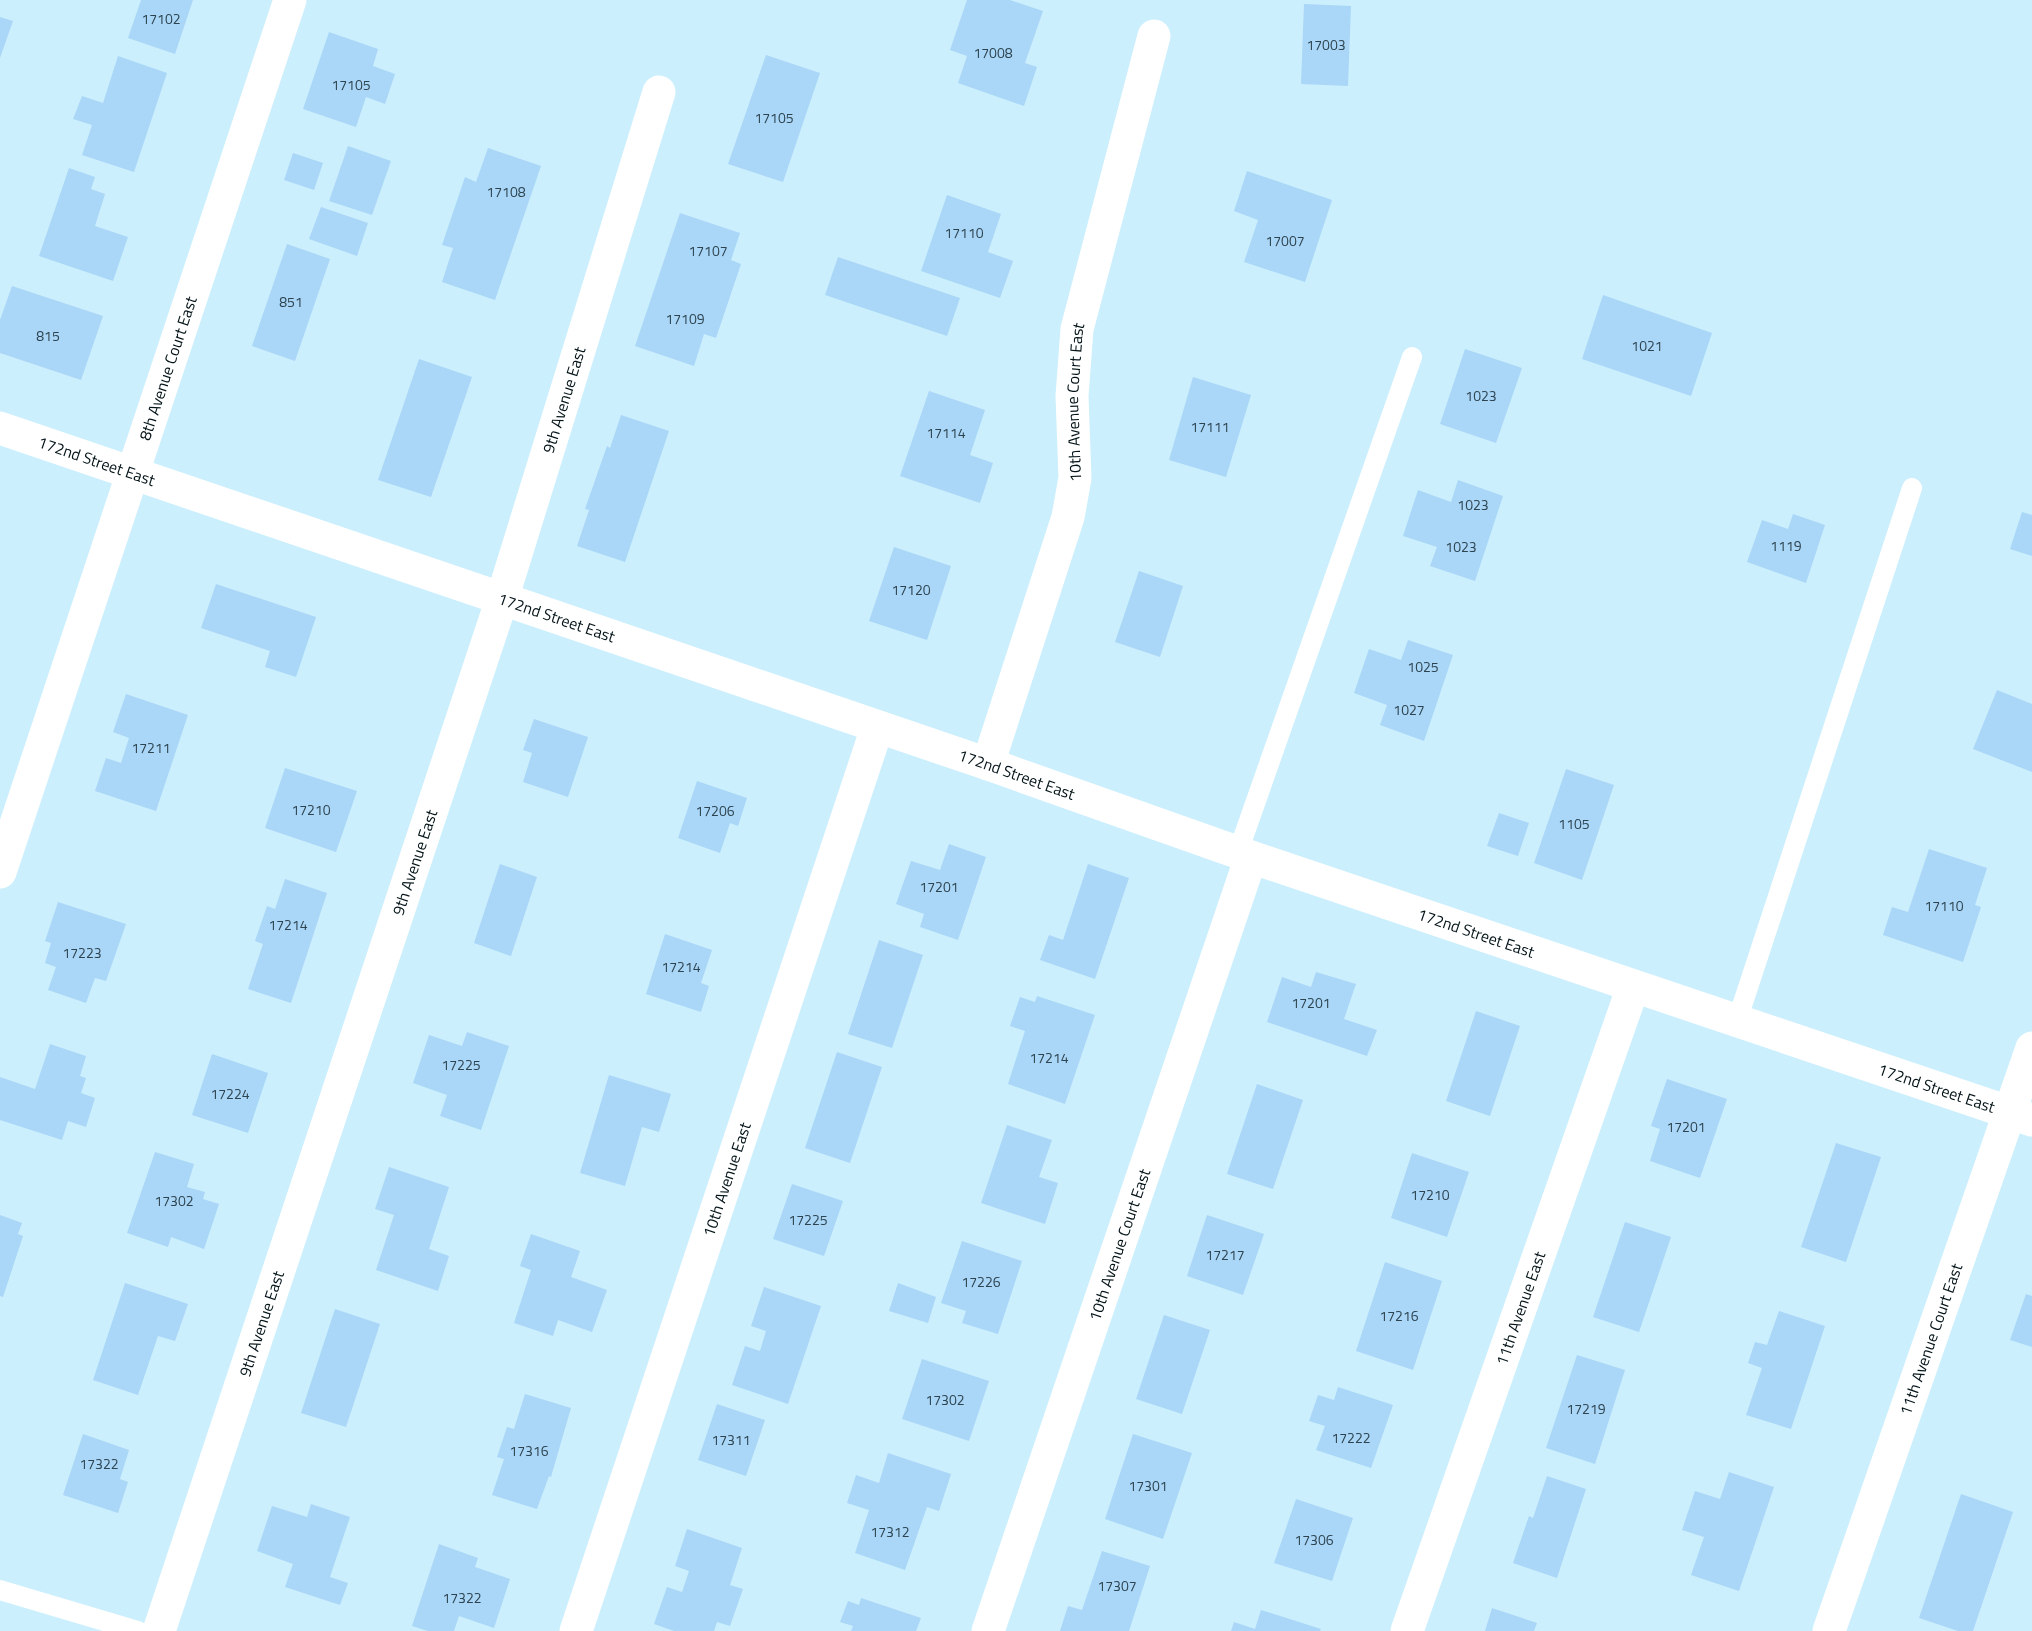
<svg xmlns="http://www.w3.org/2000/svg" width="2032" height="1631" viewBox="0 0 2032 1631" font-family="'Titillium Web',sans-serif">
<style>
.building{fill:#aad6f7}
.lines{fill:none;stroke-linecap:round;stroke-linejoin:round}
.lane{stroke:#fff;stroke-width:20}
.street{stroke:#fff;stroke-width:33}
.secondary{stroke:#fff;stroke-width:33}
.labels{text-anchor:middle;stroke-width:5;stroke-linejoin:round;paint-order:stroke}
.number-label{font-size:14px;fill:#2d4450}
.street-label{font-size:16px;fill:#031318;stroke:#cbeffd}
</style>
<rect width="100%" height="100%" fill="#cbeffd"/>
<!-- building -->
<g class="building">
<polygon points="141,0 193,0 175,54 128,38"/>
<polygon points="967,0 1010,0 1043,11 1025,63 1037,67 1024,106 958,83 967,56 950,50"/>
<polygon points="1304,4 1351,6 1348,86 1301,84"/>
<polygon points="0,17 13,21 0,58"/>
<polygon points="329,32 378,49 373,66 395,74 385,104 366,97 356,127 303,109"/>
<polygon points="766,55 820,73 783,182 728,164"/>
<polygon points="118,56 167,73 134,172 82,155 92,125 73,119 82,96 103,103"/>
<polygon points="348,146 391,161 372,215 329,201"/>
<polygon points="488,148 541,166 495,300 442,282 453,248 442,245 465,177 476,182"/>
<polygon points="293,153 323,163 314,190 284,180"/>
<polygon points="69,168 95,177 91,189 105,194 95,226 128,237 113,281 39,256"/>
<polygon points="1247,171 1332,200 1305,282 1244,262 1258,220 1234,211"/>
<polygon points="947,195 1001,214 988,252 1013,261 1000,298 921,271"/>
<polygon points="321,207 368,223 357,256 309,239"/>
<polygon points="680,213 740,233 731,260 741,264 716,338 704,334 694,366 635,346"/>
<polygon points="287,244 330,259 295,361 252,346"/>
<polygon points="838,257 960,298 947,336 825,295"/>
<polygon points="12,286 103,316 81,380 0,353 0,320"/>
<polygon points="1603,295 1712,333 1691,396 1582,359"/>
<polygon points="1465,349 1522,368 1496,443 1440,424"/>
<polygon points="419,359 472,377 431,497 378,480"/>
<polygon points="1193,377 1251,395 1226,477 1169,460"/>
<polygon points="929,391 985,410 970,455 993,463 980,503 900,476"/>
<polygon points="621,415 669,431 625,562 577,546 589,510 585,509 607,446 610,448"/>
<polygon points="1458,480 1503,496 1475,581 1430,566 1437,547 1403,536 1418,490 1451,502"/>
<polygon points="2022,512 2032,515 2032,556 2010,549"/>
<polygon points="1793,514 1825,525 1806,583 1747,562 1762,520 1788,529"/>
<polygon points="894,547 951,566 927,640 869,621"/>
<polygon points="1139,571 1183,586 1160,657 1115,642"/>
<polygon points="216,584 316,617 296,677 265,667 270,651 201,628"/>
<polygon points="1408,640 1453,655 1424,741 1380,725 1387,705 1354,693 1369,649 1401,660"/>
<polygon points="1997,690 2032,704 2032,772 1973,749"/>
<polygon points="126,694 188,715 156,811 95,791 106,758 121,763 129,738 113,732"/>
<polygon points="534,719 588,737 568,797 523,782 532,753 523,750"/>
<polygon points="285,768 357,791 336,852 265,828"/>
<polygon points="1566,769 1614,785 1582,880 1534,863"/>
<polygon points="697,781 747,798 738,826 730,823 720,853 678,838"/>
<polygon points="1499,813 1529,823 1518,856 1487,846"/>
<polygon points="949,844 986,857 958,940 920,927 924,914 896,904 911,861 940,870"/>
<polygon points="1929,849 1987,868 1975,905 1981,907 1963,962 1883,935 1892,907 1908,912"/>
<polygon points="500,864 537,877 511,956 474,943"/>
<polygon points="1088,864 1129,878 1095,979 1040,960 1049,935 1063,940"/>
<polygon points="285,879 327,893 291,1003 248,989 263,944 255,941 267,906 275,909"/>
<polygon points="58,902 126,924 106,981 95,978 86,1003 48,990 56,967 45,963 51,943 45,941"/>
<polygon points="665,934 712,950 701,983 709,986 701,1012 646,994"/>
<polygon points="879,940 923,955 892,1048 848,1034"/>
<polygon points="1316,972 1356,984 1344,1019 1377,1030 1367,1056 1267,1022 1282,977 1311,987"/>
<polygon points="1037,996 1095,1015 1065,1104 1008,1084 1025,1031 1010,1026 1020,997 1035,1002"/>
<polygon points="1476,1011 1520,1026 1490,1116 1446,1101"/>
<polygon points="467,1032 509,1046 481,1130 440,1116 447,1095 413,1083 429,1035 462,1046"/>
<polygon points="50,1044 86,1056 80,1076 86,1078 81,1093 95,1098 86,1127 68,1121 62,1140 0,1120 0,1077 35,1089"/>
<polygon points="837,1052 882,1067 850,1163 805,1148"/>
<polygon points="212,1054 268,1073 248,1133 192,1115"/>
<polygon points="609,1075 671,1094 659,1132 642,1127 625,1186 580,1173"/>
<polygon points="1667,1079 1727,1099 1700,1178 1650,1161 1660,1129 1651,1126"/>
<polygon points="1257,1084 1303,1100 1273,1189 1227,1174"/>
<polygon points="1007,1125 1052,1140 1039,1177 1058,1183 1045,1224 981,1203"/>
<polygon points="1836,1143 1881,1157 1846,1262 1801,1247"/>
<polygon points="155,1152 194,1164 187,1187 205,1192 203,1199 219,1204 204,1249 171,1237 168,1247 127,1233"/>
<polygon points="1412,1153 1469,1172 1447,1237 1391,1218"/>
<polygon points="389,1167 449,1187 429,1249 449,1256 438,1291 376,1270 394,1215 375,1209"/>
<polygon points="792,1184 843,1201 824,1256 773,1239"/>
<polygon points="0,1215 22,1223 18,1234 23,1236 3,1297 0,1296"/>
<polygon points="1207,1215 1264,1234 1243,1295 1187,1276"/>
<polygon points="1625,1222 1671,1237 1639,1332 1593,1317"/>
<polygon points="531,1234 580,1251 571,1277 607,1290 592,1332 558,1320 553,1336 514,1323 531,1270 520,1266"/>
<polygon points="962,1241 1022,1261 998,1334 962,1323 966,1311 941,1303"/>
<polygon points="1385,1262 1442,1281 1413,1370 1356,1351"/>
<polygon points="125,1283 188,1304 175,1341 158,1336 138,1395 93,1380"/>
<polygon points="898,1283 936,1297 928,1323 889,1311"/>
<polygon points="764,1287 821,1306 788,1404 732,1385 745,1346 760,1351 766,1331 751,1326"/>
<polygon points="2026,1294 2032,1296 2032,1347 2010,1340"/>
<polygon points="335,1309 380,1324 346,1427 301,1413"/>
<polygon points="1779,1311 1825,1326 1791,1429 1746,1415 1762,1368 1748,1363 1755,1342 1767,1345"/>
<polygon points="1164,1315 1210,1330 1182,1414 1136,1399"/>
<polygon points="1577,1355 1625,1370 1595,1464 1546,1448"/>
<polygon points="922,1359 989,1381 969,1441 902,1419"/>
<polygon points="1338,1387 1393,1405 1371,1468 1316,1450 1325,1426 1309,1421 1318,1395 1334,1400"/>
<polygon points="525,1394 571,1408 551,1477 549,1476 537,1509 492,1495 504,1459 497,1457 507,1427 514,1429"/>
<polygon points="717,1404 765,1420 746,1476 698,1460"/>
<polygon points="83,1434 129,1450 120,1479 128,1482 118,1513 63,1495"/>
<polygon points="1133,1434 1192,1453 1163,1539 1105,1519"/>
<polygon points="888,1453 951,1474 939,1511 927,1507 905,1570 855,1553 869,1510 847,1503 856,1475 879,1483"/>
<polygon points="1729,1472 1774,1487 1739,1591 1691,1575 1704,1537 1682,1530 1695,1491 1720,1499"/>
<polygon points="1547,1476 1586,1489 1557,1578 1513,1563 1529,1516 1533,1518"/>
<polygon points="1961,1494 2013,1512 1973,1631 1958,1631 1919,1618"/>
<polygon points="1296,1499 1353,1518 1332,1581 1274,1563"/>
<polygon points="311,1504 350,1517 330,1577 348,1583 340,1605 285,1587 293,1564 257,1551 272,1506 307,1517"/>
<polygon points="687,1529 742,1548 730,1585 743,1589 730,1626 717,1622 714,1631 674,1631 654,1624 667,1587 682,1592 689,1571 675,1566"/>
<polygon points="439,1544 478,1558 475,1567 510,1579 494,1628 459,1616 454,1631 428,1631 412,1626"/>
<polygon points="1102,1551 1150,1566 1129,1631 1060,1631 1068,1606 1082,1610"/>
<polygon points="861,1598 921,1618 916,1631 851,1631 853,1626 840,1622 848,1601 859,1605"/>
<polygon points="1492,1608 1537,1623 1534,1631 1485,1631"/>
<polygon points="1261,1610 1321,1629 1320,1631 1231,1631 1234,1622 1255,1629"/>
</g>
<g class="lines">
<!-- lane -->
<g class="lane">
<polyline points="1238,852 1412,357"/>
<polyline points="1737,1021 1912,488"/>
<polyline points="0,1590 138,1631"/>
</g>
<!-- street -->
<g class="street">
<path id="s1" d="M988,764L1068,517L1075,478L1072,396L1077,329L1154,36"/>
<path id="s2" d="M0,872L290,0"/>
<path id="s3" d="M159,1631L502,599L659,92"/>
<path id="s4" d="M576,1631L877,728"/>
<path id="s5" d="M988,1631L1251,857"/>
<path id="s6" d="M1407,1631L1633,987"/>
<path id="s7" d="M1829,1631L2032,1048"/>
</g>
<!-- secondary -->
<path class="secondary" id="s8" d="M0,428L988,764L1251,857L2032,1120"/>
</g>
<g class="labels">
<!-- number labels -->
<g class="number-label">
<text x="161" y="24">17102</text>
<text x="1326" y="50">17003</text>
<text x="993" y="58">17008</text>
<text x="351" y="90">17105</text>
<text x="774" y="123">17105</text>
<text x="506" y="197">17108</text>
<text x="964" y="238">17110</text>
<text x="1285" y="246">17007</text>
<text x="708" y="256">17107</text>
<text x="291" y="307">851</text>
<text x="685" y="324">17109</text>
<text x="48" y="341">815</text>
<text x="1647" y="351">1021</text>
<text x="1481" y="401">1023</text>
<text x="1210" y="432">17111</text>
<text x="946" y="438">17114</text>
<text x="1473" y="510">1023</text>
<text x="1786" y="551">1119</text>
<text x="1461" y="552">1023</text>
<text x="911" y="595">17120</text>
<text x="1423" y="672">1025</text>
<text x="1409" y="715">1027</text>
<text x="151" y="753">17211</text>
<text x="311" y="815">17210</text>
<text x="715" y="816">17206</text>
<text x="1574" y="829">1105</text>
<text x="939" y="892">17201</text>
<text x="1944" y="911">17110</text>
<text x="288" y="930">17214</text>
<text x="82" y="958">17223</text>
<text x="681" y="972">17214</text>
<text x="1311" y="1008">17201</text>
<text x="1049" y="1063">17214</text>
<text x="461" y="1070">17225</text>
<text x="230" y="1099">17224</text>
<text x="1686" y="1132">17201</text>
<text x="1430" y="1200">17210</text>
<text x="174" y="1206">17302</text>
<text x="808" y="1225">17225</text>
<text x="1225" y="1260">17217</text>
<text x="981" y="1287">17226</text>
<text x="1399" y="1321">17216</text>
<text x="945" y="1405">17302</text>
<text x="1586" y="1414">17219</text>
<text x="1351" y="1443">17222</text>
<text x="731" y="1445">17311</text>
<text x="529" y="1456">17316</text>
<text x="99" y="1469">17322</text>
<text x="1148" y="1491">17301</text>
<text x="890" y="1537">17312</text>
<text x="1314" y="1545">17306</text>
<text x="1117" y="1591">17307</text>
<text x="462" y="1603">17322</text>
</g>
<!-- street labels -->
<g class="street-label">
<text dy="6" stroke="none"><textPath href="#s2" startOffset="531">8th Avenue Court East</textPath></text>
<text dy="6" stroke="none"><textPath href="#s3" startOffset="1296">9th Avenue East</textPath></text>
<text dy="6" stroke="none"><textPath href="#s1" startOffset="375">10th Avenue Court East</textPath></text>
<text dy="6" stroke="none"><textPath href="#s8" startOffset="102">172nd Street East</textPath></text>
<text dy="6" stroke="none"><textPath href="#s8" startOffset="588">172nd Street East</textPath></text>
<text dy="6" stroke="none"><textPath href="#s8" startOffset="1074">172nd Street East</textPath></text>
<text dy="6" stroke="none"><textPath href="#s3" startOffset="810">9th Avenue East</textPath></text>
<text dy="6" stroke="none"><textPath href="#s8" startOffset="1560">172nd Street East</textPath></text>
<text dy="6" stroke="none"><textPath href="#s8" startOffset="2046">172nd Street East</textPath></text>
<text dy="6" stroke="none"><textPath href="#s4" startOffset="476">10th Avenue East</textPath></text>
<text dy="6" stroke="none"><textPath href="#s5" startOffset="408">10th Avenue Court East</textPath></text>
<text dy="6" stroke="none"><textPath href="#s6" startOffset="342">11th Avenue East</textPath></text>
<text dy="6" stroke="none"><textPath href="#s3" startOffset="324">9th Avenue East</textPath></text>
<text dy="6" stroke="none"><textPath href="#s7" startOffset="309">11th Avenue Court East</textPath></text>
</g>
</g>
</svg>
